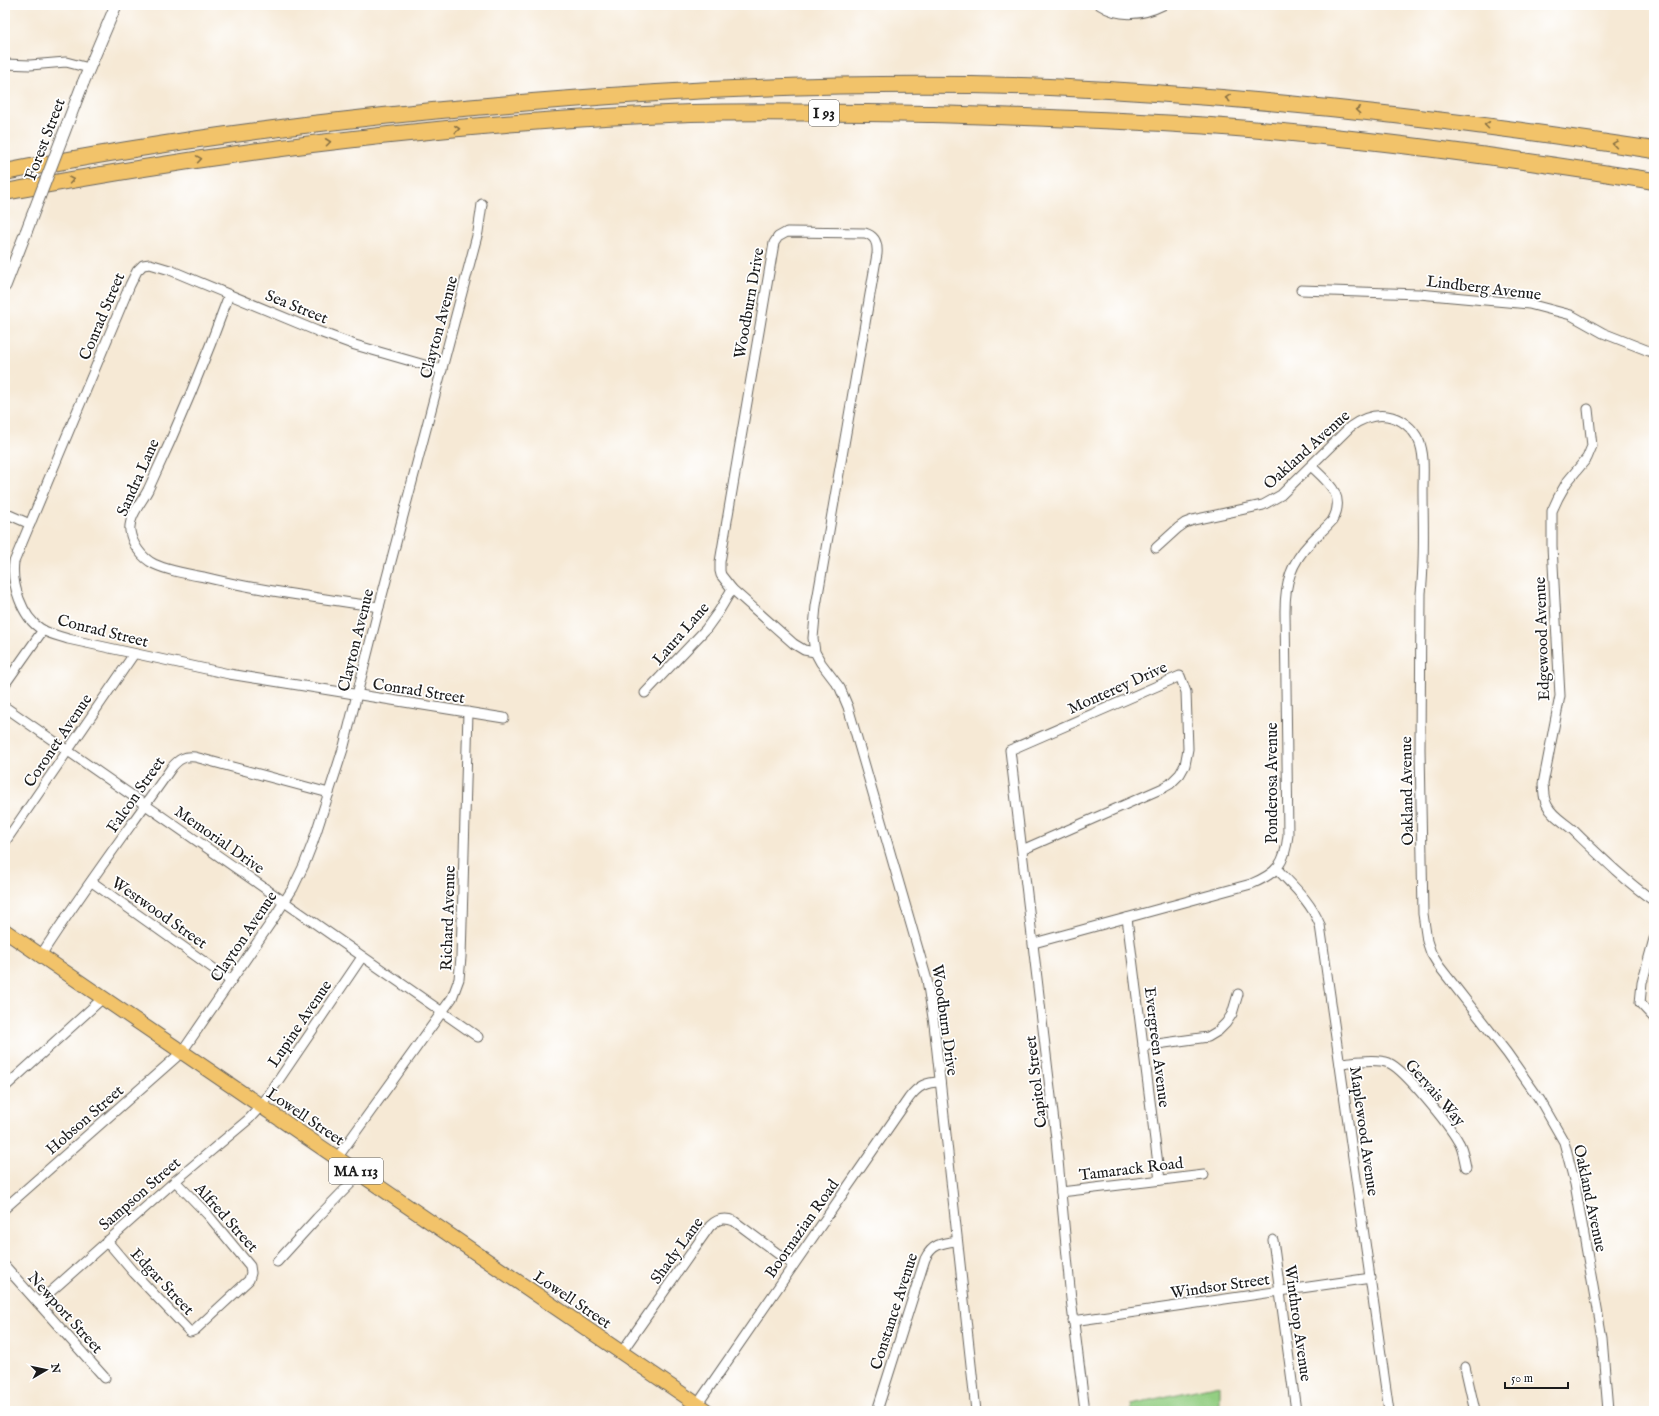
<svg xmlns="http://www.w3.org/2000/svg" width="1659" height="1416" viewBox="0 0 1659 1416" font-family="'IM FELL English',serif">
<style>
.green{fill:#93ce82;stroke:#58754f}
.lines{fill:none;stroke-linecap:round;stroke-linejoin:round}
.minor-casing{stroke:#68645d;stroke-width:11}
.tertiary-casing{stroke:#68645d;stroke-width:13}
.primary-casing{stroke:#68645d;stroke-width:16}
.motorway-casing{stroke:#68645d;stroke-width:18}
.minor{stroke:#fff;stroke-width:9}
.tertiary{stroke:#fff;stroke-width:11}
.primary{stroke:#f2c36a;stroke-width:14}
.motorway{stroke:#f2c36a;stroke-width:16}
.tertiary-bridge-casing{stroke:#68645d;stroke-width:13;stroke-linecap:butt}
.tertiary-bridge{stroke:#fff;stroke-width:11}
.oneway{stroke:#877043}
.labels{text-anchor:middle;stroke-width:3.5;stroke-linejoin:round;paint-order:stroke}
.shield{fill:#fff;stroke:#606060;stroke-width:1}
.shield-label{font-size:15px;font-weight:bold;fill:#1c1c1c}
.street-label{font-size:16px;fill:#1c1c1c;stroke:#fff}
</style>
<rect width="100%" height="100%" fill="#fff"/>
<filter id="ink" filterUnits="userSpaceOnUse"><feTurbulence type="fractalNoise" baseFrequency=".025" numOctaves="2"/><feDisplacementMap in="SourceGraphic" scale="8" xChannelSelector="R" yChannelSelector="G"/><feConvolveMatrix kernelMatrix="1 2 1 2 8 2 1 2 1" color-interpolation-filters="sRGB"/></filter>
<filter id="wash" filterUnits="userSpaceOnUse"><feTurbulence type="fractalNoise" baseFrequency=".012" numOctaves="4" result="noise"/><feDisplacementMap in="SourceGraphic" scale="16" xChannelSelector="R" yChannelSelector="G"/><feGaussianBlur stdDeviation="0.9" result="paint"/><feColorMatrix in="noise" values="0 0 0 0 0 0 0 0 0 0 0 0 0 0 0 0 0 1.4 0 .05"/><feComposite in="paint" operator="in"/></filter>
<g filter="url(#wash)">
<rect width="100%" height="100%" fill="#f6e9d5"/>
<!-- green -->
<polygon class="green" points="1219,1385 1219,1411 1132,1411 1131,1404"/>
</g>
<g filter="url(#ink)">
<g class="lines">
<!-- minor casing -->
<g class="minor-casing">
<g id="minor">
<path d="M1100,5C1120,18 1143,15 1163,5"/>
<polyline points="5,64 30,65 66,62 89,68"/>
<polyline points="1301,290 1419,294 1529,304 1571,315 1603,333 1654,353"/>
<path d="M229,295C205,361 178,426 148,490C142,502 128,517 130,531C132,544 142,558 154,564C169,571 187,574 204,577C261,591 321,598 379,607"/>
<path d="M442,370L355,345L317,331L170,270L150,264L143,265L137,271L130,285L14,562C11,584 22,617 41,629C49,634 59,636 68,639L229,674L504,718"/>
<path d="M1588,409L1592,446L1587,458L1567,482L1558,498L1552,511V546L1560,696L1543,784C1544,791 1543,798 1547,805C1552,816 1564,822 1573,830C1599,855 1624,880 1654,901"/>
<polyline points="5,513 30,524"/>
<path d="M1156,548L1178,528L1185,523L1193,520L1263,505L1281,495L1350,427C1361,419 1373,414 1387,416C1401,418 1413,428 1419,441C1425,455 1423,474 1423,489C1423,524 1425,559 1421,593L1420,749L1423,914L1427,941L1431,953L1439,966L1507,1053L1540,1100L1564,1142L1575,1184L1602,1338L1608,1411"/>
<path d="M815,652L804,650L794,644L732,589L721,575L720,571V562L774,243L778,237L787,232L865,233C875,236 878,243 877,254L816,606L813,638L815,652L821,663L840,688L848,707L927,980L934,1024L976,1411"/>
<polyline points="5,684 43,630"/>
<polyline points="645,693 706,629 719,611 732,589"/>
<polyline points="5,707 478,1037"/>
<polyline points="5,842 134,654"/>
<polyline points="1022,850 1163,788 1170,784 1180,774 1185,765 1188,749 1186,692 1180,676 1010,750 1056,1139 1071,1299 1085,1411"/>
<path d="M1277,869C1294,887 1311,902 1320,925L1389,1411"/>
<polyline points="92,882 231,981"/>
<polyline points="1127,918 1160,1180"/>
<polyline points="1654,939 1642,983 1640,1003 1654,1018"/>
<path d="M1034,943L1251,884C1278,873 1285,863 1288,835L1285,611C1285,583 1291,563 1310,543C1317,535 1325,529 1332,521C1347,496 1328,482 1311,466"/>
<path d="M41,955C82,891 128,830 172,767C179,759 184,756 195,757L329,793"/>
<polyline points="1143,1046 1208,1037 1218,1031 1226,1023 1232,1014 1238,994"/>
<path d="M1340,1063C1355,1062 1375,1058 1389,1063C1405,1070 1449,1125 1458,1141C1463,1148 1464,1159 1466,1167"/>
<polyline points="5,1087 103,998"/>
<polyline points="337,1158 452,998 459,979 461,957 468,712"/>
<polyline points="1061,1192 1204,1175"/>
<polyline points="5,1208 182,1052 272,921 293,888 304,865 313,842 344,746 379,607 478,232 482,204"/>
<polyline points="1273,1240 1296,1411"/>
<polyline points="107,1241 134,1273 190,1332 195,1330 249,1280 251,1273 250,1266 208,1215 175,1181"/>
<polyline points="277,1262 317,1218 360,1174"/>
<polyline points="5,1266 105,1378"/>
<polyline points="38,1303 175,1181 249,1119 261,1106 362,957"/>
<polyline points="1073,1321 1371,1278"/>
<path d="M621,1353L710,1226C717,1219 724,1217 734,1221L793,1265"/>
<polyline points="1465,1367 1475,1411"/>
<path d="M697,1405L909,1098C918,1086 926,1082 940,1082"/>
<path d="M877,1411L925,1259C932,1244 942,1243 957,1241"/>
</g>
</g>
<!-- tertiary casing -->
<g class="tertiary-casing">
<g id="tertiary">
<polyline points="83,83 116,5"/>
<polyline points="5,286 26,232"/>
</g>
</g>
<!-- primary casing -->
<g class="primary-casing">
<polyline id="primary" points="5,931 707,1411"/>
</g>
<!-- motorway casing -->
<g class="motorway-casing">
<g id="motorway">
<path d="M5,172C188,136 373,114 558,100C721,87 886,81 1049,87C1252,96 1453,119 1654,150"/>
<path d="M5,192C231,150 461,121 691,113C772,111 852,113 933,114C1030,117 1127,120 1224,127C1368,138 1511,158 1654,181"/>
</g>
</g>
<!-- minor -->
<use href="#minor" class="minor"/>
<!-- tertiary -->
<use href="#tertiary" class="tertiary"/>
<!-- primary -->
<use href="#primary" class="primary"/>
<!-- motorway -->
<use href="#motorway" class="motorway"/>
<!-- tertiary-bridge casing -->
<g class="tertiary-bridge-casing">
<polyline id="tertiary-bridge" points="26,232 83,83"/>
</g>
<!-- tertiary-bridge -->
<use href="#tertiary-bridge" class="tertiary-bridge"/>
</g>
<!-- one-way arrows -->
<defs><path id="oneway-chevron" d="M-2-3.5L2.5 0L-2 3.5" fill="none" stroke-width="1.6" stroke-linecap="round" stroke-linejoin="round"/></defs>
<g class="oneway">
<use href="#oneway-chevron" transform="translate(1228 98) rotate(-176)"/>
<use href="#oneway-chevron" transform="translate(1358 110) rotate(-174)"/>
<use href="#oneway-chevron" transform="translate(1487 125) rotate(-173)"/>
<use href="#oneway-chevron" transform="translate(457 129) rotate(-5)"/>
<use href="#oneway-chevron" transform="translate(328 142) rotate(-7)"/>
<use href="#oneway-chevron" transform="translate(1615 144) rotate(-171)"/>
<use href="#oneway-chevron" transform="translate(199 159) rotate(-9)"/>
<use href="#oneway-chevron" transform="translate(71 180) rotate(-10)"/>
</g>
</g>
<g class="labels">
<!-- shield labels -->
<g class="shield">
<rect x="809" y="100" width="30" height="26" rx="3"/>
<rect x="329" y="1158" width="54" height="26" rx="3"/>
</g>
<g class="shield-label">
<text x="824" y="118">I 93</text>
<text x="356" y="1176">MA 113</text>
</g>
<!-- street labels -->
<g class="street-label">
<text transform="translate(44 139) rotate(-69)" y="6">Forest Street</text>
<text transform="translate(1484 287) rotate(7)" y="6">Lindberg Avenue</text>
<text transform="translate(748 303) rotate(-80)" y="6">Woodburn Drive</text>
<text transform="translate(297 306) rotate(22)" y="6">Sea Street</text>
<text transform="translate(101 316) rotate(-67)" y="6">Conrad Street</text>
<text transform="translate(438 327) rotate(-75)" y="6">Clayton Avenue</text>
<text transform="translate(1306 449) rotate(-42)" y="6">Oakland Avenue</text>
<text transform="translate(137 477) rotate(-66)" y="6">Sandra Lane</text>
<text transform="translate(103 630) rotate(14)" y="6">Conrad Street</text>
<text transform="translate(680 633) rotate(-49)" y="6">Laura Lane</text>
<text transform="translate(1541 639) rotate(-92)" y="6">Edgewood Avenue</text>
<text transform="translate(355 640) rotate(-76)" y="6">Clayton Avenue</text>
<text transform="translate(1117 687) rotate(-24)" y="6">Monterey Drive</text>
<text transform="translate(419 690) rotate(9)" y="6">Conrad Street</text>
<text transform="translate(57 740) rotate(-56)" y="6">Coronet Avenue</text>
<text transform="translate(1271 783) rotate(-90)" y="6">Ponderosa Avenue</text>
<text transform="translate(1406 791) rotate(-91)" y="6">Oakland Avenue</text>
<text transform="translate(135 794) rotate(-55)" y="6">Falcon Street</text>
<text transform="translate(220 839) rotate(35)" y="6">Memorial Drive</text>
<text transform="translate(160 912) rotate(35)" y="6">Westwood Street</text>
<text transform="translate(447 918) rotate(-88)" y="6">Richard Avenue</text>
<text transform="translate(243 936) rotate(-56)" y="6">Clayton Avenue</text>
<text transform="translate(946 1020) rotate(82)" y="6">Woodburn Drive</text>
<text transform="translate(299 1023) rotate(-56)" y="6">Lupine Avenue</text>
<text transform="translate(1158 1047) rotate(83)" y="6">Evergreen Avenue</text>
<text transform="translate(1035 1082) rotate(-97)" y="6">Capitol Street</text>
<text transform="translate(1436 1092) rotate(49)" y="6">Gervais Way</text>
<text transform="translate(306 1116) rotate(34)" y="6">Lowell Street</text>
<text transform="translate(84 1119) rotate(-41)" y="6">Hobson Street</text>
<text transform="translate(1365 1131) rotate(82)" y="6">Maplewood Avenue</text>
<text transform="translate(1131 1168) rotate(-7)" y="6">Tamarack Road</text>
<text transform="translate(139 1193) rotate(-41)" y="6">Sampson Street</text>
<text transform="translate(1591 1198) rotate(78)" y="6">Oakland Avenue</text>
<text transform="translate(227 1217) rotate(48)" y="6">Alfred Street</text>
<text transform="translate(801 1228) rotate(-55)" y="6">Boornazian Road</text>
<text transform="translate(676 1250) rotate(-54)" y="6">Shady Lane</text>
<text transform="translate(163 1281) rotate(47)" y="6">Edgar Street</text>
<text transform="translate(1220 1285) rotate(-8)" y="6">Windsor Street</text>
<text transform="translate(573 1299) rotate(34)" y="6">Lowell Street</text>
<text transform="translate(893 1311) rotate(-72)" y="6">Constance Avenue</text>
<text transform="translate(66 1312) rotate(48)" y="6">Newport Street</text>
<text transform="translate(1299 1323) rotate(82)" y="6">Winthrop Avenue</text>
</g>
</g>
<!-- margin -->
<rect width="1659" height="1416" fill="none" stroke="#fff" stroke-width="20"/>
<!-- north arrow -->
<g transform="translate(46 1370) rotate(81)" stroke="#ffffff" stroke-width="3" paint-order="stroke">
<path d="M0-3L7 15L0 10L-7 15Z" fill="#1c1c1c"/>
<text y="-6" font-size="11" font-weight="bold" text-anchor="middle" fill="#1c1c1c">N</text>
</g>
<!-- scale -->
<path d="M1505 1382v6h63v-6" fill="none" stroke="#1c1c1c" stroke-width="2"/>
<text x="1511" y="1382" font-size="12" fill="#1c1c1c" stroke="#ffffff" stroke-width="3" paint-order="stroke">50 m</text>
</svg>
